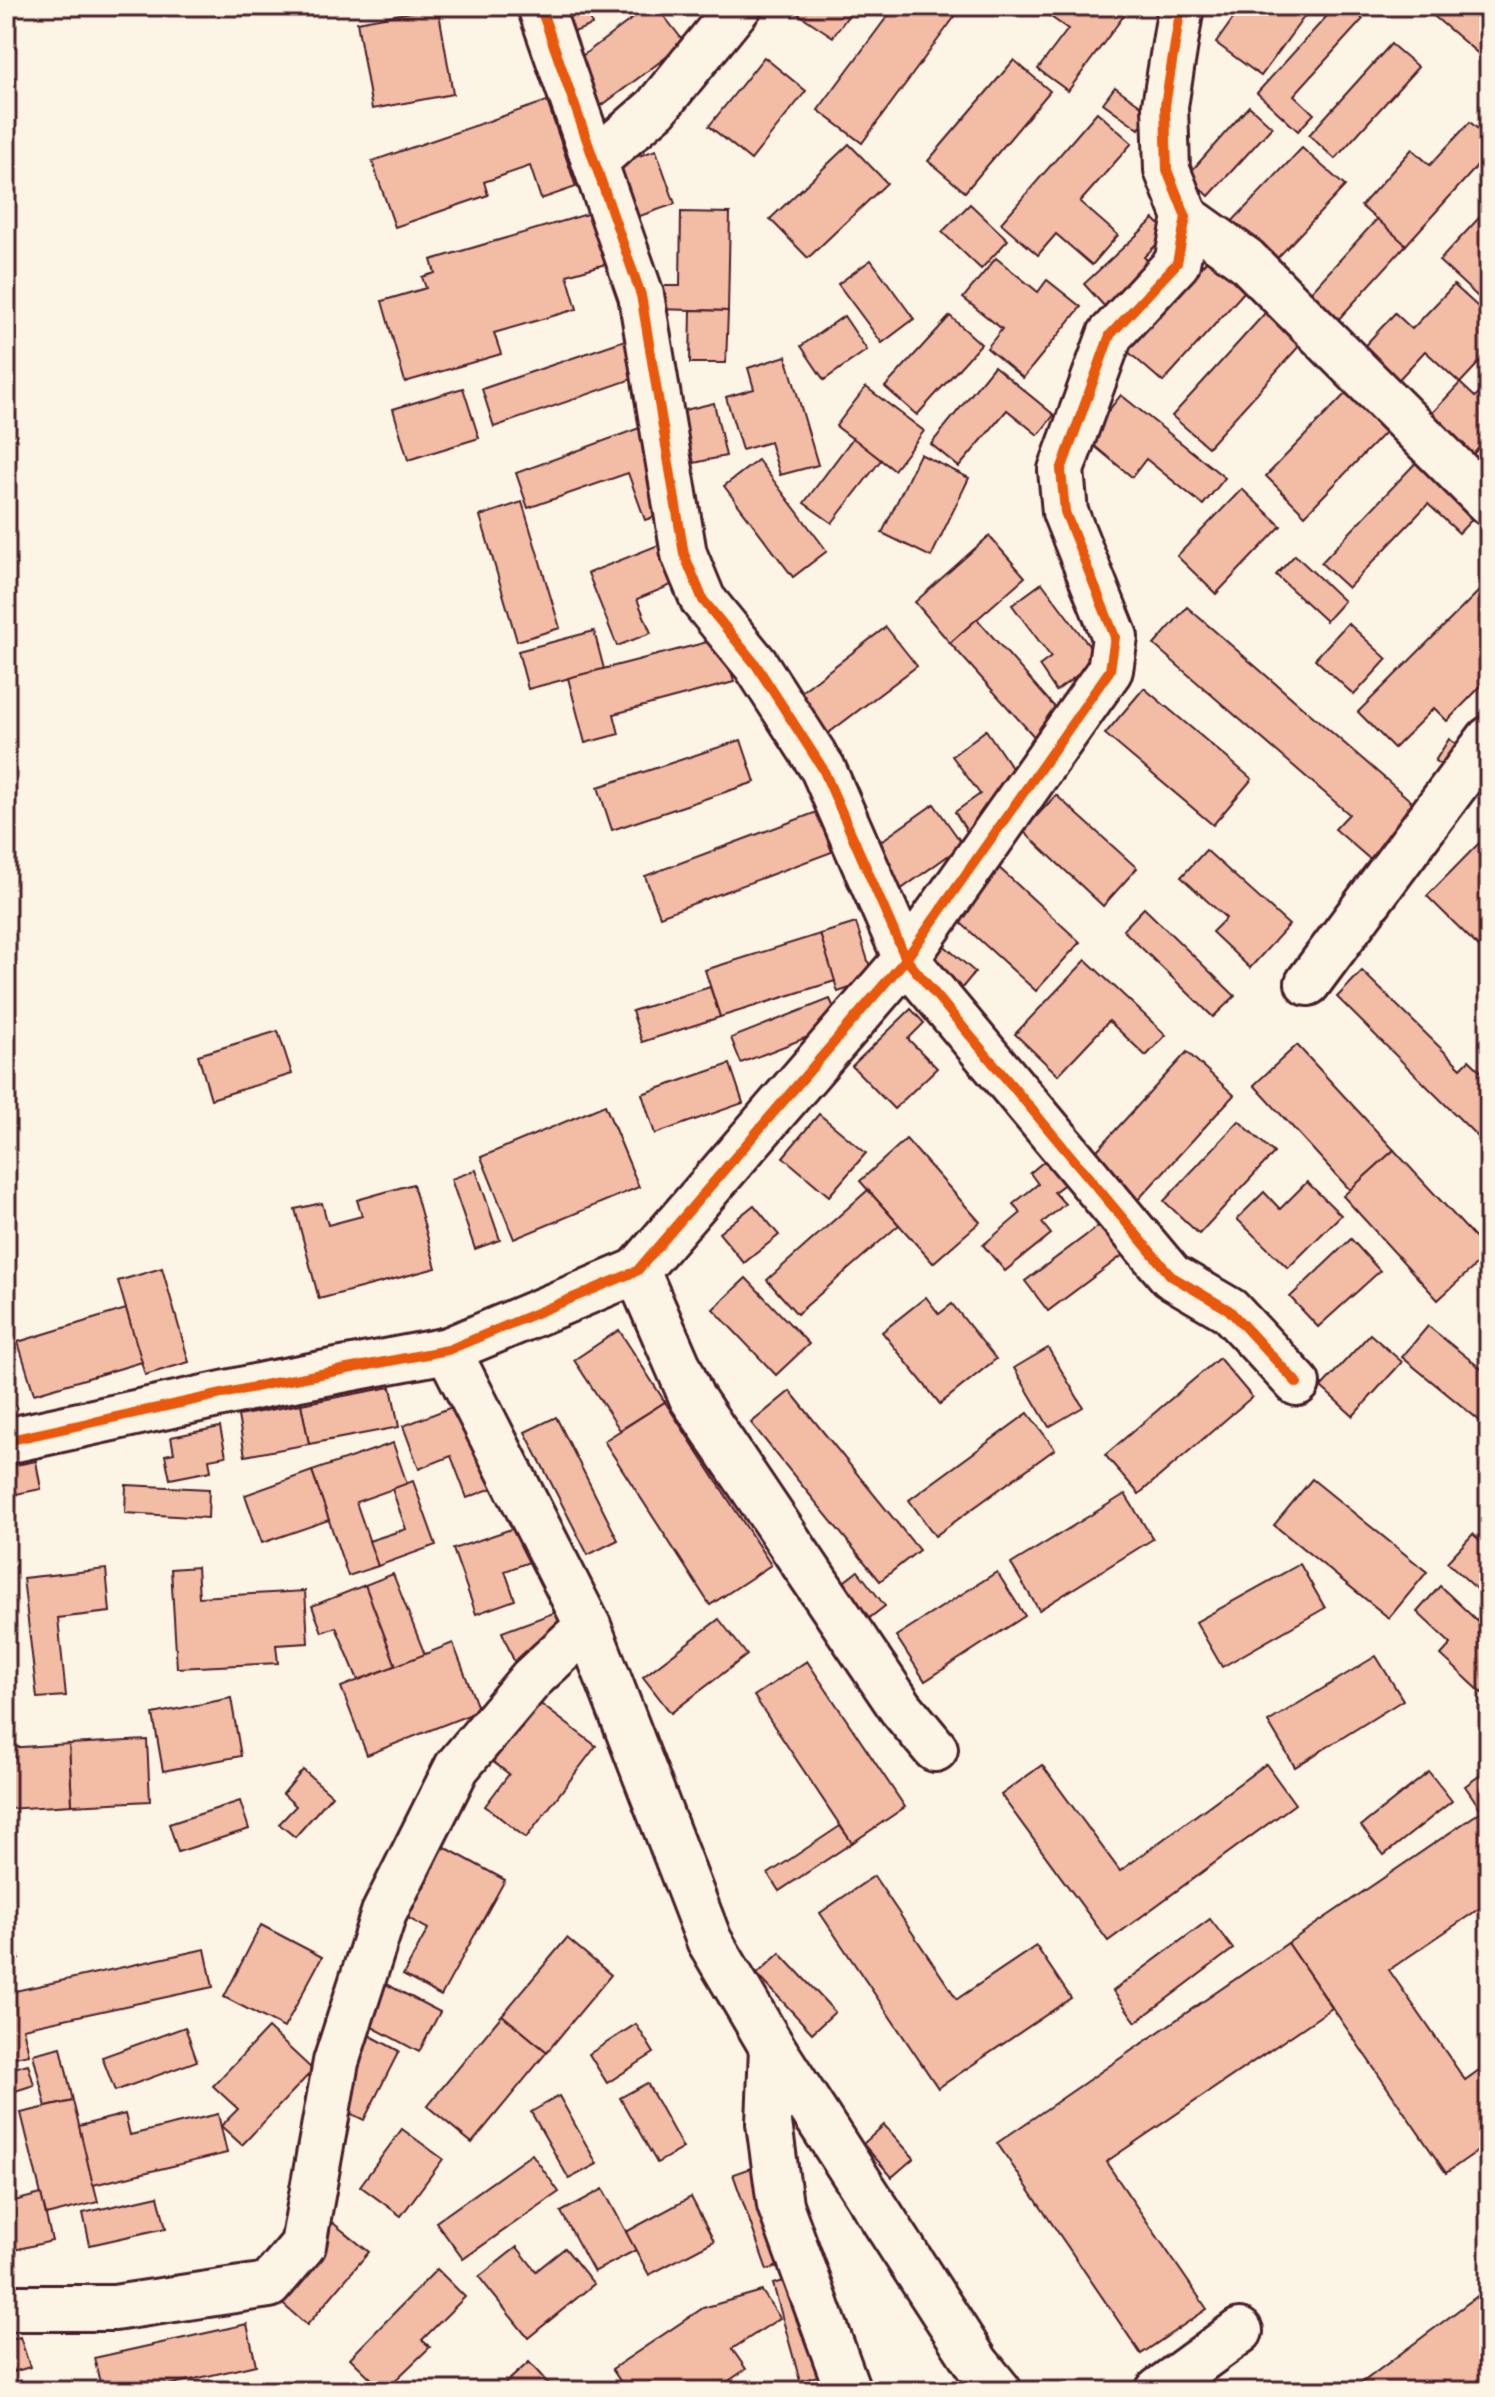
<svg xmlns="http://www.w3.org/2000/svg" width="1495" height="2397" viewBox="0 0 1495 2397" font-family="'Shantell Sans',sans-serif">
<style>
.building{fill:#f2bca5;stroke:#4a1f2b;stroke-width:2}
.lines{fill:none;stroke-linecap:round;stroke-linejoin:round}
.minor-casing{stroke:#4a1f2b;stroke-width:50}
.minor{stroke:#fcf5e5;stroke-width:44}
.cycleway-casing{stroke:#fcf5e5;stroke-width:15}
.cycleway{stroke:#e8590c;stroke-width:10}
</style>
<rect width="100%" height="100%" fill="#fcf5e5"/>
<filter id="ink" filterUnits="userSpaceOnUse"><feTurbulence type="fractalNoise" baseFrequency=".0125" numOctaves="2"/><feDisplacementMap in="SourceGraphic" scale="16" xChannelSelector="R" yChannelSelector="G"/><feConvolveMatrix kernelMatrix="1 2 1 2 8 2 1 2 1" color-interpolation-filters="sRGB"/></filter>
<g filter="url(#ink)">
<!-- building -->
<g class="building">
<polygon points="553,6 586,6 592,25 564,36"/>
<polygon points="649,6 656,6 685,43 601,106 570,65"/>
<polygon points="797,6 855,6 833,37 794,11"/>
<polygon points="895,6 945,6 956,15 862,143 818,110"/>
<polygon points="1055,6 1131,6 1068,91 1038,69 1068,29 1048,15"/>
<polygon points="1242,6 1312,6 1261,76 1216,43"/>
<polygon points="1336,6 1349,6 1363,19 1294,95 1314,114 1298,131 1257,93"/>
<polygon points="1422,6 1463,6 1489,28 1489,46 1481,56"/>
<polygon points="438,7 453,94 372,109 357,22"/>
<polygon points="1391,44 1418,67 1335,159 1309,135"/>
<polygon points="764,57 806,91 751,160 709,126"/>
<polygon points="1014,60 1050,91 965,192 928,161"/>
<polygon points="1115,87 1150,112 1139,129 1103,103"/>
<polygon points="547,101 576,187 541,199 530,166 484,182 488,195 395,227 372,161"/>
<polygon points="1249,106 1272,127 1209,196 1187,176"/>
<polygon points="1097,112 1132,143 1080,202 1118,235 1092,265 1056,234 1038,255 1001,223"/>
<polygon points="1470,122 1489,139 1489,153 1406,245 1361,206 1412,149 1430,165"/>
<polygon points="849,144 887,183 808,258 770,219"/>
<polygon points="1302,148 1345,186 1267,269 1225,229"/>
<polygon points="656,150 675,204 634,218 615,164"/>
<polygon points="970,204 1008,240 981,269 942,232"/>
<polygon points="1489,207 1489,307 1439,261"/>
<polygon points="594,212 609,263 567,275 577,309 494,333 501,354 405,382 382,301 426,288 422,277 435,273 431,260"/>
<polygon points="681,212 730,213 728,311 656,309 656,286 680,286"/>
<polygon points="1154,219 1168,233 1144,257 1153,266 1107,309 1084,284"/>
<polygon points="1377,219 1406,245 1327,332 1298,306"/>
<polygon points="996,258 1038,292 1047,280 1081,307 1023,378 987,348 1002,329 963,298"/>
<polygon points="1209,258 1245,291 1163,382 1126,350"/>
<polygon points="871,260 914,319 882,343 838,284"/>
<polygon points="1454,285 1489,317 1489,352 1460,383 1425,351 1391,388 1356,355 1395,313 1412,329"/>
<polygon points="691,310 728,311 726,363 690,363"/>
<polygon points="1266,312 1301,344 1208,447 1172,416"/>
<polygon points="844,316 867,350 824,380 801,346"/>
<polygon points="950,316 981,344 917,415 885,387"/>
<polygon points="625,340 638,377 494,427 482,389"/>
<polygon points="786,356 818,465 780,475 770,442 742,450 726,397 754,389 748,368"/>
<polygon points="994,366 1054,415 1038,435 1007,410 959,467 931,444"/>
<polygon points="1489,382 1489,437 1463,465 1421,425 1460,383 1475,397"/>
<polygon points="866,387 924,431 894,470 836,426"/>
<polygon points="463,388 479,438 408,460 393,409"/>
<polygon points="1351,388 1391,426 1305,515 1266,476"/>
<polygon points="1121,395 1225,478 1203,505 1146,459 1132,477 1086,439"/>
<polygon points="714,403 726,456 694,463 681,411"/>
<polygon points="642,427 672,511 645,520 628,473 528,508 516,473"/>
<polygon points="853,438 881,460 832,523 804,503"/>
<polygon points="920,454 969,478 931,557 882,533"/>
<polygon points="1423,455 1481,510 1459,533 1428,504 1348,588 1321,563"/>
<polygon points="758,460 827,551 793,577 724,486"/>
<polygon points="1242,489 1281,526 1216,594 1177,556"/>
<polygon points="522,502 560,628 517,641 480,516"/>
<polygon points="989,536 1025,577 950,643 915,602"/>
<polygon points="671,540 686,579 637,599 651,633 617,646 588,573"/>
<polygon points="1295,555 1344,601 1326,621 1276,575"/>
<polygon points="1489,581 1489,678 1447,721 1434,708 1394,748 1358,712"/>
<polygon points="1042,583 1099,659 1056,691 1039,666 1051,657 1012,605"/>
<polygon points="1187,607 1426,814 1379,867 1335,829 1349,814 1154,645"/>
<polygon points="977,619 1065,719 1039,742 950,643"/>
<polygon points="1348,623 1387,659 1354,695 1315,659"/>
<polygon points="886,627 917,666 822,738 793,698"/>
<polygon points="594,631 604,669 528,689 518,651"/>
<polygon points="723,638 734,682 614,714 619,734 585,743 568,678"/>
<polygon points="1144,688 1252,779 1213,825 1105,734"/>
<polygon points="986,730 1018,777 974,843 955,812 980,794 952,756"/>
<polygon points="1449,739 1465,750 1451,771 1435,761"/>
<polygon points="741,740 755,782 612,830 598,787"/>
<polygon points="1056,795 1137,868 1103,906 1023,831"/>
<polygon points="934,804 963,845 900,890 870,849"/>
<polygon points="817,812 832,852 660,916 645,876"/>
<polygon points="1489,833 1489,957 1427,896"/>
<polygon points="1206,850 1289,925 1250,968 1212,932 1226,918 1181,877"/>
<polygon points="997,866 1080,942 1036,991 952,915"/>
<polygon points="1144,908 1235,996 1213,1017 1123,930"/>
<polygon points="856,923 874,980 838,992 820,934"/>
<polygon points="820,934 835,981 720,1017 705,970"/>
<polygon points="940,942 975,972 961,989 925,959"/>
<polygon points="1086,960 1166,1035 1146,1056 1109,1021 1058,1075 1015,1034"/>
<polygon points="1362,971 1461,1068 1469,1060 1489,1079 1489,1129 1480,1139 1337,997"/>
<polygon points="710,987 720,1017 642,1042 632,1011"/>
<polygon points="830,999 841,1024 741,1063 731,1038"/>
<polygon points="911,1009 924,1023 908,1039 937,1068 894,1109 852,1066"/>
<polygon points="278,1031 292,1074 211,1099 198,1055"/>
<polygon points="1297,1045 1394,1150 1350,1190 1254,1085"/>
<polygon points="1187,1052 1234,1095 1136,1202 1089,1159"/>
<polygon points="730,1064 743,1103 655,1134 642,1094"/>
<polygon points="605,1105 639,1187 514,1239 481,1157"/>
<polygon points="819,1114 866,1153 829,1196 783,1157"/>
<polygon points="1239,1121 1274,1153 1199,1234 1164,1201"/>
<polygon points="906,1139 980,1222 933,1263 860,1181"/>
<polygon points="1394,1150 1489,1253 1438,1300 1343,1196"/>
<polygon points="1054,1153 1074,1177 1054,1192 1065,1204 1042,1223 1051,1234 1005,1271 983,1245 1021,1213 1013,1204 1038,1184 1030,1173"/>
<polygon points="476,1170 500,1240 475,1249 451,1179"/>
<polygon points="1307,1182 1341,1215 1288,1268 1237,1219 1264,1192 1280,1209"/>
<polygon points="413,1184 436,1268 319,1299 295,1209 322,1203 328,1225 362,1216 357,1200"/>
<polygon points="868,1190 899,1225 797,1314 767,1280"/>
<polygon points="754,1205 779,1235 744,1263 719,1233"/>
<polygon points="1108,1219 1131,1249 1048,1311 1025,1281"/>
<polygon points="1351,1239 1380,1271 1318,1327 1290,1297"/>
<polygon points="162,1268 189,1362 145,1375 118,1281"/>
<polygon points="746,1278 809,1344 776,1375 713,1309"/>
<polygon points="926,1297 939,1314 952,1304 996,1359 940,1404 882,1332"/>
<polygon points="126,1309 142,1362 34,1394 18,1342"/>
<polygon points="1428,1326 1489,1375 1489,1420 1485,1425 1402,1357"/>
<polygon points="619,1330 665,1402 620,1430 574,1360"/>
<polygon points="1370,1334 1402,1362 1353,1416 1321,1387"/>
<polygon points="1048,1348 1083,1407 1049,1427 1014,1368"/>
<polygon points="1219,1358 1252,1397 1139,1494 1105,1455"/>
<polygon points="391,1387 399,1427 309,1444 301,1404"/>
<polygon points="790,1391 919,1550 880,1581 751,1423"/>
<polygon points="467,1401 500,1485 467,1498 451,1456 419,1469 403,1426"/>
<polygon points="665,1402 771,1565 710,1605 604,1441"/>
<polygon points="301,1404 309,1444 245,1456 238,1416"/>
<polygon points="1028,1413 1055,1449 935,1536 909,1500"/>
<polygon points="556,1417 618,1540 588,1555 525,1432"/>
<polygon points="220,1427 226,1456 209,1459 211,1471 170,1479 165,1455 174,1453 171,1437"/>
<polygon points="393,1443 407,1484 356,1502 378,1566 348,1576 312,1471"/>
<polygon points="36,1461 41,1489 6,1496 6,1467"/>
<polygon points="312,1471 329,1520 262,1543 245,1495"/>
<polygon points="1312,1479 1427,1572 1389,1618 1274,1525"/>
<polygon points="413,1481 436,1545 378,1566 369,1541 406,1529 392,1489"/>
<polygon points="126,1485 209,1489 208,1518 125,1513"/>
<polygon points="1125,1494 1153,1539 1039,1610 1011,1564"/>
<polygon points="520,1526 532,1561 505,1571 515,1600 476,1614 453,1549"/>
<polygon points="1473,1534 1489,1549 1489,1600 1447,1562"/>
<polygon points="1300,1564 1325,1608 1222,1667 1196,1622"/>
<polygon points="197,1567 199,1597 305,1591 308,1643 276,1645 278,1663 177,1668 171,1569"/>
<polygon points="106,1569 110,1612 58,1618 66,1696 37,1698 23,1578"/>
<polygon points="858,1571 885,1606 863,1623 836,1588"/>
<polygon points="997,1572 1025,1616 925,1681 896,1636"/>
<polygon points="393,1574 425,1655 396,1666 365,1585"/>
<polygon points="365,1585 396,1666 358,1680 336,1627 322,1632 312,1606"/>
<polygon points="1440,1586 1489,1632 1489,1686 1482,1693 1441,1655 1451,1644 1417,1612"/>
<polygon points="556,1612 564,1632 516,1666 502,1632"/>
<polygon points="719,1619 747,1655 671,1713 643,1677"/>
<polygon points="453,1643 479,1711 367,1755 341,1687"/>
<polygon points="1376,1656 1403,1700 1295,1767 1268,1722"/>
<polygon points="807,1661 905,1807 852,1843 754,1696"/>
<polygon points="231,1698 241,1756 163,1771 153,1714"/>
<polygon points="538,1702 596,1746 526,1838 485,1806 509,1774 492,1761"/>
<polygon points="147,1740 150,1801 72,1805 69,1744"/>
<polygon points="69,1744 72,1805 6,1809 6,1748"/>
<polygon points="1266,1764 1295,1804 1108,1941 1001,1795 1042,1765 1120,1871"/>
<polygon points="1489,1769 1489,1806 1482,1811 1465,1786"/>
<polygon points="303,1770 332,1795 295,1837 279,1824 296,1806 283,1794"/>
<polygon points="1429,1772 1452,1801 1384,1855 1361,1826"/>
<polygon points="240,1801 249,1829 178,1852 169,1824"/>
<polygon points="1489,1806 1489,1902 1389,1970 1465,2080 1489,2063 1489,2143 1446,2173 1288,1943"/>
<polygon points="840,1826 852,1843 779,1891 768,1874"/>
<polygon points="439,1844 505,1880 441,1996 403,1975 428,1929 401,1914"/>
<polygon points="874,1876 957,1999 1036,1946 1071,1998 938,2088 820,1913"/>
<polygon points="6,1902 19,1959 6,1962"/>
<polygon points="1210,1919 1233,1949 1136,2022 1113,1991"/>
<polygon points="261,1925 322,1957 284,2028 224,1997"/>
<polygon points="567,1938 611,1975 547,2052 502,2015"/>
<polygon points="1288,1943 1332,2008 1106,2162 1207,2309 1141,2354 997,2143"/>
<polygon points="205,1949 213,1987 23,2028 29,2054 6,2059 6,1993"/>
<polygon points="780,1953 835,2012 812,2033 757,1974"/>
<polygon points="380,1981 440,2012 419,2052 359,2020"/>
<polygon points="502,2015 547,2052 472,2143 427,2106"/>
<polygon points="636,2024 654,2053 607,2083 589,2054"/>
<polygon points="185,2027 197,2061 115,2091 102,2057"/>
<polygon points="268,2028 313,2070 242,2145 221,2126 238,2109 213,2086"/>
<polygon points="369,2035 399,2051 364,2120 333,2105"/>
<polygon points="61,2047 73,2101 46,2107 33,2054"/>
<polygon points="28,2064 34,2085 6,2094 6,2070"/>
<polygon points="647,2083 683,2148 657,2163 620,2098"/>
<polygon points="559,2096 597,2164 569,2179 531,2112"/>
<polygon points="73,2101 98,2202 46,2215 21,2113"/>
<polygon points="125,2114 130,2135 218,2114 227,2153 93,2185 79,2126"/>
<polygon points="884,2125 914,2158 892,2177 863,2144"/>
<polygon points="402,2129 443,2159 401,2216 360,2186"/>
<polygon points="532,2154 559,2192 463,2259 436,2222"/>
<polygon points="759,2165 793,2261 767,2270 733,2174"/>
<polygon points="603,2189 636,2250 594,2272 561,2212"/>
<polygon points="41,2194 52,2241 6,2252 6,2203"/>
<polygon points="158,2196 166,2228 90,2245 83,2213"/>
<polygon points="691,2197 714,2241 649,2275 626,2232"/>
<polygon points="333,2223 369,2252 307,2325 272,2295"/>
<polygon points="517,2247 536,2271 565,2248 594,2284 528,2338 479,2277"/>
<polygon points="437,2269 465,2297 422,2340 430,2347 384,2391 350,2358"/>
<polygon points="799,2276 828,2373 800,2381 773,2284"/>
<polygon points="1488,2288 1489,2388 1351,2391"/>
<polygon points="762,2291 780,2318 732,2349 746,2369 714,2391 627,2391 612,2369 703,2308"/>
<polygon points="247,2324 256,2365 142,2391 102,2391 94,2358"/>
<polygon points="20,2337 30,2367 6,2374 6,2341"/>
<polygon points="529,2362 555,2391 497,2391"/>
</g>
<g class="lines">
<!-- minor casing -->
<g class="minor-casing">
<g id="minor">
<polyline points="540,6 641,295 684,554 703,600 756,665 823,769 906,959 1171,1276 1229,1310 1297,1383"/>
<polyline points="595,161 656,108 739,6"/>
<polyline points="1186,217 1246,260 1489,503"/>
<polyline points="1308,983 1489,739"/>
<polyline points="637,1271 692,1398 901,1708 935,1749"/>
<polyline points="448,1350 588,1626 709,1940 772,2047 977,2364 999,2391"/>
<polyline points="6,1441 273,1383 448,1350 637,1271 906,959 1110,670 1115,637 1065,512 1061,470 1110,335 1177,263 1186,217 1167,170 1165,106 1181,6"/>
<polyline points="772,2047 769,2123 780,2205 848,2391"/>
<polyline points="6,2308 114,2308 269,2285 303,2245 336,2062 384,1913 457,1767 532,1678 588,1626"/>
<polyline points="1158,2391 1240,2331"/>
</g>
</g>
<!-- minor -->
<use href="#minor" class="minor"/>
<!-- cycleway casing -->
<g class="cycleway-casing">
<g id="cycleway">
<polyline points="540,6 641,295 684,554 703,600 756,665 823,769 906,959 1171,1276 1229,1310 1297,1383"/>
<polyline points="6,1441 273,1383 448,1350 637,1271 906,959 1110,670 1115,637 1065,512 1061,470 1110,335 1177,263 1186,217 1167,170 1165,106 1181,6"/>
</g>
</g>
<!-- cycleway -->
<use href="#cycleway" class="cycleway"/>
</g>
</g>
<!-- margin -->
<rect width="1495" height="2397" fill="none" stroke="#fcf5e5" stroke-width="32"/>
<rect x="16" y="16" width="1463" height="2365" fill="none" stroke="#4a1f2b" stroke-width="3" filter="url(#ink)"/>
</svg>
